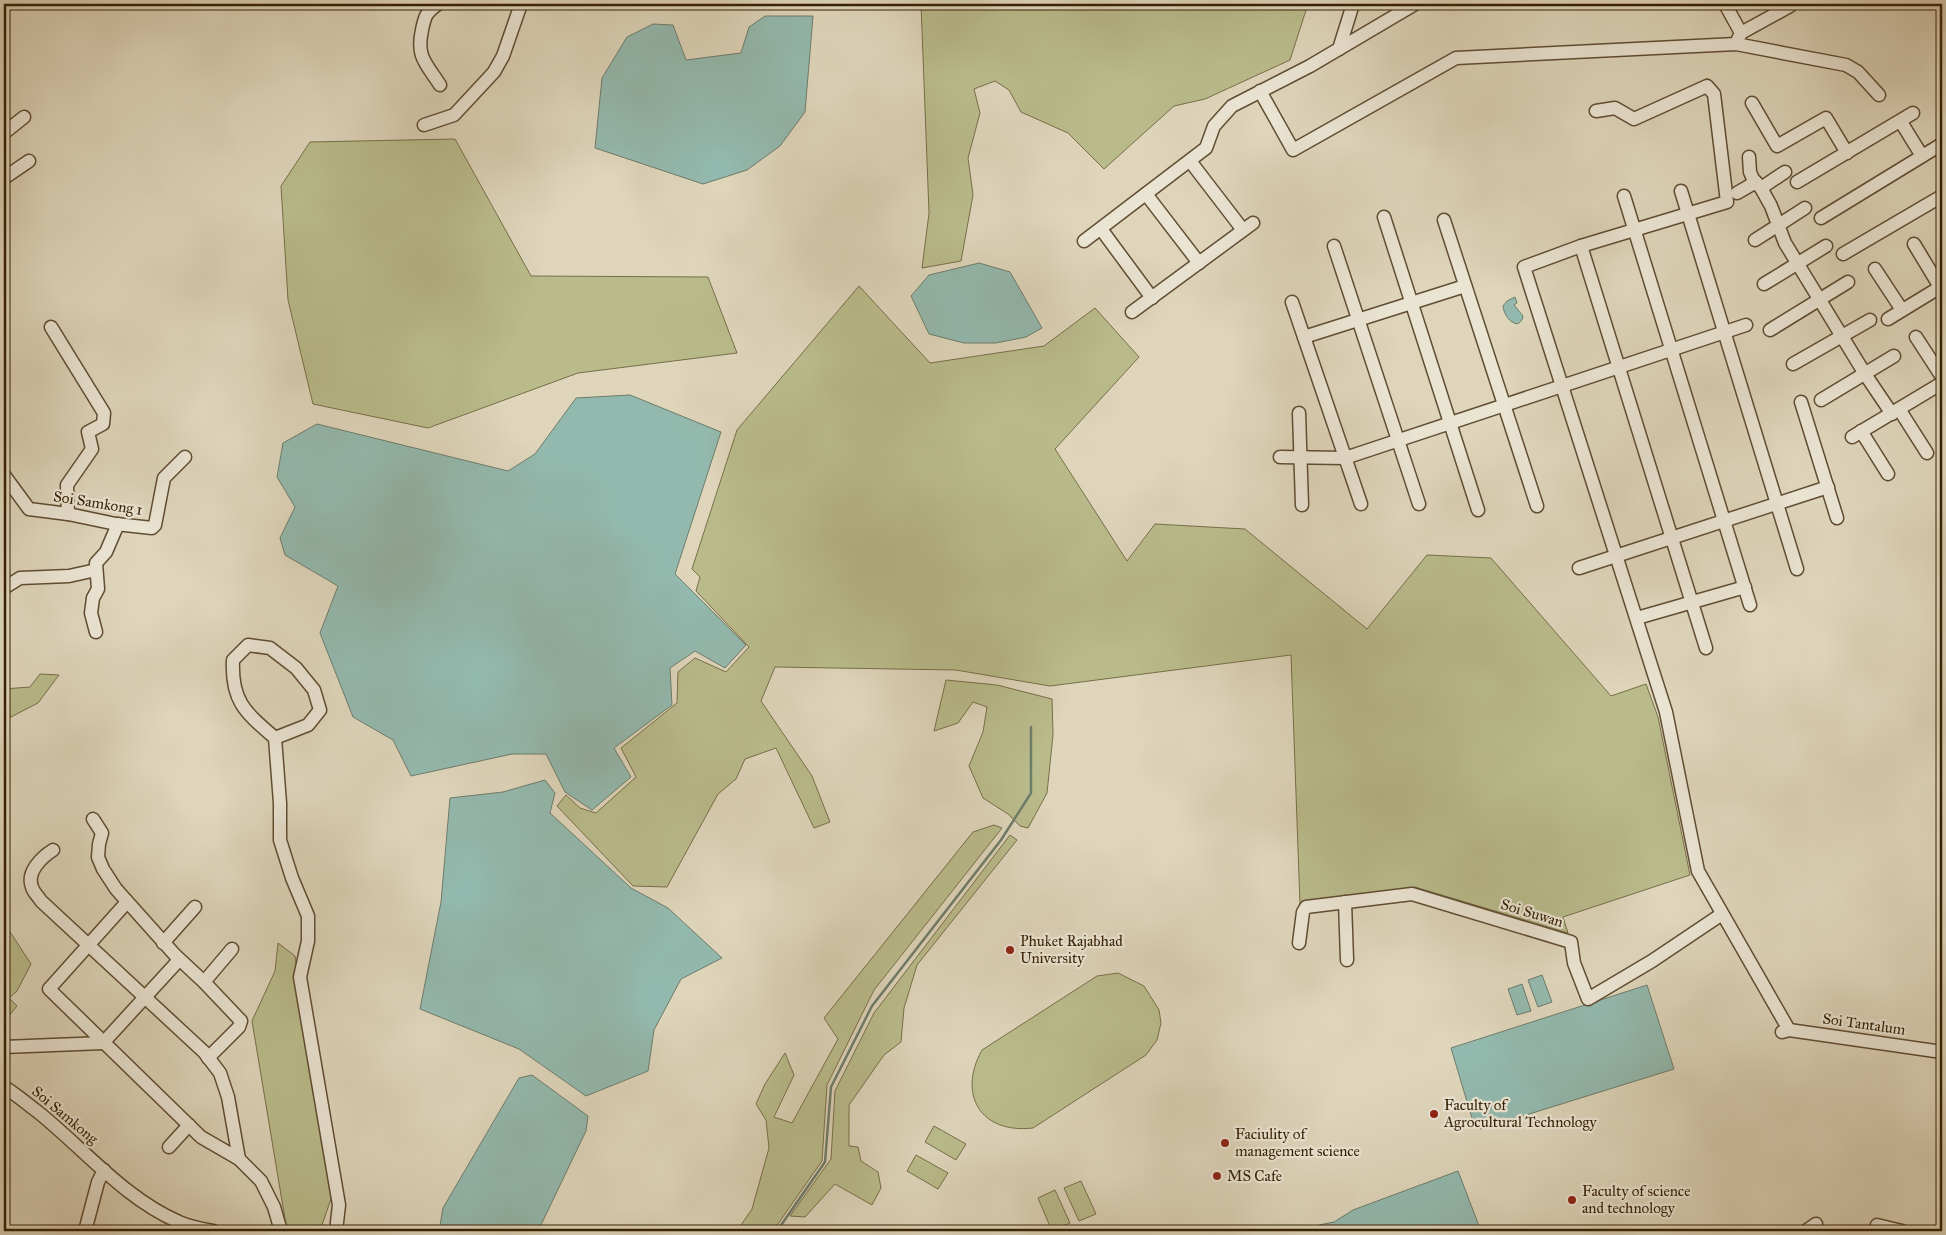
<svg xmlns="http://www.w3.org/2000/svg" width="1946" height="1235" viewBox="0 0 1946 1235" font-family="'IM FELL Great Primer',serif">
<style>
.green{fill:#b9bb8b;stroke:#786e48}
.water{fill:#93b9ae;stroke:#6e7c6a}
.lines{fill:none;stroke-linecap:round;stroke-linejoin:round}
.stream{stroke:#6e7c6a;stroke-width:2.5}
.minor-casing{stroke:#604d32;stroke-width:15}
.minor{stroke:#eae4d3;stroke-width:12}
.poi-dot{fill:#8f2418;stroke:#eae4d3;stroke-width:2}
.labels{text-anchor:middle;stroke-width:4.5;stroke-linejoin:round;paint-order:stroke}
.street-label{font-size:15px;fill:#362004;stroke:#eae4d3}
.poi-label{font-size:15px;fill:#362004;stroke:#eae4d3;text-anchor:start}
</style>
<rect width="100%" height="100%" fill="#ded5bb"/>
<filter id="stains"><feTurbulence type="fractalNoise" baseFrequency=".004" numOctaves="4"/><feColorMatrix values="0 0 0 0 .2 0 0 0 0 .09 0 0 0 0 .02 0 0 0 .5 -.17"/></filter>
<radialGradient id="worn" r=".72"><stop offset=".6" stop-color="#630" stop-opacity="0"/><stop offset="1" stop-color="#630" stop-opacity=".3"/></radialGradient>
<!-- green -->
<g class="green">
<polygon points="921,4 1308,4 1290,60 1205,99 1174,106 1104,169 1068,133 1021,112 1009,90 995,81 974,89 980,113 968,158 973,195 961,261 922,268 929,213"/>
<polygon points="455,139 531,276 708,277 737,353 578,373 428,428 313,404 288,300 281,186 310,142"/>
<polygon points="859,286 930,363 1044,346 1095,308 1139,357 1055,449 1127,561 1155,524 1245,529 1367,629 1427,555 1491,558 1611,696 1646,684 1658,717 1690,875 1563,917 1568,933 1415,887 1300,904 1291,655 1050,686 956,670 775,667 761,701 812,776 830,822 814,828 776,748 745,759 736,779 718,794 667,887 633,886 557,806 566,795 580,808 596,813 636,777 621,748 677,703 678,672 695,658 726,672 749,647 696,591 700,577 692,569 737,430"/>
<polygon points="40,674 59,675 38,703 11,717 4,715 4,689 30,687"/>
<polygon points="946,680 997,685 1052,699 1053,735 1047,793 1028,828 1020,826 1008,814 983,798 969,766 983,732 987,707 973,702 958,723 934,731"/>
<polygon points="994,825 1002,828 874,990 827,1085 822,1161 773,1231 737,1231 752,1209 769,1148 766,1120 756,1104 765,1084 785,1053 794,1075 774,1117 792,1123 838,1039 824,1018 973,832"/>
<polygon points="1010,835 1017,840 917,965 904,1008 901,1042 884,1055 849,1105 849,1146 858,1147 861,1161 878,1172 881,1188 872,1205 835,1184 805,1217 790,1216 831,1159 835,1091 874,1013"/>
<polygon points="4,905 9,916 5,924 31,964 17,991 9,998 17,1006 4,1022"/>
<polygon points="278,943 295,956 332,1196 322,1225 299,1231 287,1231 252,1021 275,971"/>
<path d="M1118,973L1144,986L1159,1010L1161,1023L1157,1040L1146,1055L1033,1128C981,1134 957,1095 982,1050L1097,976Z"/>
<polygon points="934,1126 966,1144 956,1160 925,1142"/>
<polygon points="916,1155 948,1173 938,1189 907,1171"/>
<polygon points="1081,1181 1096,1214 1079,1221 1064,1188"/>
<polygon points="1055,1190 1070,1223 1052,1231 1038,1198"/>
</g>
<!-- water -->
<g class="water">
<polygon points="765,16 813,16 805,112 780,146 747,170 703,184 595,148 602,78 627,37 653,24 673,25 686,60 741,53 749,27"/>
<polygon points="979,263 1010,272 1042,328 1026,337 996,343 964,343 929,334 911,296 929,275"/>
<path d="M1515,297L1517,303L1514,305L1523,316L1522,320L1518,324C1509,323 1504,314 1503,306L1507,301Z"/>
<polygon points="630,395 721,432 675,574 746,645 725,668 695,651 670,668 672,705 614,748 631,777 592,810 565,792 546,754 512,754 411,776 393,740 353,717 320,633 338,586 285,555 280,538 295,507 277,477 283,443 317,424 508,471 535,454 576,398"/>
<polygon points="545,780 555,793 550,813 631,888 668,908 722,958 681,979 654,1030 648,1071 586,1096 519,1049 420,1009 441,902 450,798 503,792"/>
<polygon points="1542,975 1552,1002 1538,1007 1528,980"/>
<polygon points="1522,984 1531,1011 1517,1015 1508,989"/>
<polygon points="1647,985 1674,1069 1481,1129 1474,1125 1451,1048"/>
<polygon points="532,1075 588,1116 586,1131 538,1231 439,1231 443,1208 519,1078"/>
<polygon points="1458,1171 1481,1231 1313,1231 1319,1225 1334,1222 1353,1210"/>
</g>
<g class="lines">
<!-- stream -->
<polyline class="stream" points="777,1231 825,1162 831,1087 872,1006 1001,840 1031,793 1031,727"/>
<!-- minor casing -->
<g class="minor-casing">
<g id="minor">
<path d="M438,4C426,13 425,15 422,30C416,57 426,63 440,85"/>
<polyline points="1725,4 1741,33 1738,39"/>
<polyline points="1741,33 1790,6"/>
<polyline points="1339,49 1353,4"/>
<polyline points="1260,91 1293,150 1456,58 1736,44 1846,65 1858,72 1879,95"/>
<polyline points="1752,103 1777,146 1826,118 1847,153"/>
<polyline points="1596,111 1615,108 1634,119 1707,86 1714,94 1727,202 1581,246 1524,267 1666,712 1698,871 1789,1030"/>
<polyline points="1901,122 1922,156"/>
<polyline points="424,125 454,115 494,72 503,56 521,4"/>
<polyline points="4,133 24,117"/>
<polyline points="1749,157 1750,172 1753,179 1761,188 1771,206 1785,243 1865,374 1892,414"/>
<polyline points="1190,161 1243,230"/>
<polyline points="4,178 29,161"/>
<polyline points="1797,182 1913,113"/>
<polyline points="1761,188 1785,172"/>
<polyline points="1681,191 1797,569"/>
<polyline points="1737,193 1756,182"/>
<polyline points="1146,194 1199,263"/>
<polyline points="1624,196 1750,605"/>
<polyline points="1384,217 1478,510"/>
<polyline points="1821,218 1942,144"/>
<polyline points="1444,220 1537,506"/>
<polyline points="1101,229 1152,298"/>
<polyline points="1755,240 1805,208"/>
<polyline points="1084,241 1206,148 1214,126 1232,106 1310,66 1415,4"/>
<polyline points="1914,244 1940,287"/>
<polyline points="1334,246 1419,504"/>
<polyline points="1581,246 1706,648"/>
<polyline points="1843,254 1942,196"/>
<polyline points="1875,269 1902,310"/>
<polyline points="1764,284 1826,246"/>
<polyline points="1292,302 1361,504"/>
<polyline points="1132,312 1253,223"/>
<polyline points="1888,319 1942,286"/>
<polyline points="51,327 104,413 103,424 88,432 92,449 67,485 68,514"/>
<polyline points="1770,330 1848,282"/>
<polyline points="1304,337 1465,286"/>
<polyline points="1916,337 1942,377"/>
<polyline points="1793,364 1870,320"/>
<polyline points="1821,400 1894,356"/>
<polyline points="1801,402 1837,518"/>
<polyline points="1899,409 1927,453"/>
<polyline points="1299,413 1302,505"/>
<polyline points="1861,431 1888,474"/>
<polyline points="1852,437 1942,383"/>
<polyline points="1280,457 1345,458 1746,325"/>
<polyline points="4,475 29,509 68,514 116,524 152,528 155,525 164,478 185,457"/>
<polyline points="1579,568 1828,487"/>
<polyline points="4,588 20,578 69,576 96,570"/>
<polyline points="1637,618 1745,587"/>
<polyline points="96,632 91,613 93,598 98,589 96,563 106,552 118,524"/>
<path d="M275,738L308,725L320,710L314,690L296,668L270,648L248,645L233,660C231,701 245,712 275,738L280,803V840L292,878L308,916V941L300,977L339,1205L336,1231"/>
<polyline points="93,819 102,833 99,844 98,857 103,869 116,889 175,955 204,982 241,1021 239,1027 208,1058"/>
<path d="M53,850C42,857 26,872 32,887C33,892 38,896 41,901L204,1052L220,1073L228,1097L239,1159"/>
<polyline points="127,902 49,989 201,1137 239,1159 261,1181 274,1207 281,1231"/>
<polyline points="1345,902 1347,960"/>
<polyline points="163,943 195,907"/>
<polyline points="1299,943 1303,912 1306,907 1412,894 1571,942 1574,963 1588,999 1652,961 1722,914"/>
<polyline points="204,982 232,949"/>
<polyline points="1782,1032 1789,1030 1942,1052"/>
<polyline points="4,1047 103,1043 179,960"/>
<path d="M4,1087C16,1094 27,1104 38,1112C84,1149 125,1199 179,1222C190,1227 202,1229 213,1231"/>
<polyline points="169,1147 189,1125"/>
<polyline points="85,1231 98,1182 104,1170"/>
<polyline points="1806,1231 1816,1224 1814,1231"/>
<polyline points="1875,1231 1877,1225 1902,1231"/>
</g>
</g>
<!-- minor -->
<use href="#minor" class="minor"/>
</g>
<!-- markers -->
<g class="poi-dot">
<circle cx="1010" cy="950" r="5"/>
<circle cx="1434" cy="1114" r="5"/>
<circle cx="1225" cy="1143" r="5"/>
<circle cx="1217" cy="1176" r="5"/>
<circle cx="1572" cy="1200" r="5"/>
</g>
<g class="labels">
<!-- street labels -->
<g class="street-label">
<text transform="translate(98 503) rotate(9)" y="5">Soi Samkong 1</text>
<text transform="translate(1532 913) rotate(17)" y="5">Soi Suwan</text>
<text transform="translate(1864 1024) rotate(8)" y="5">Soi Tantalum</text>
<text transform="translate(65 1115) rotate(40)" y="5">Soi Samkong</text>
</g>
<!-- poi labels -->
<g class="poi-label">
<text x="1020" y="946">Phuket Rajabhad<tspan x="1020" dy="17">University</tspan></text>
<text x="1444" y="1110">Faculty of<tspan x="1444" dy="17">Agrocultural Technology</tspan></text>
<text x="1235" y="1139">Faciulity of<tspan x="1235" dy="17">management science</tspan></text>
<text x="1227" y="1181">MS Cafe</text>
<text x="1582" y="1196">Faculty of science<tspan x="1582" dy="17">and technology</tspan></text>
</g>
</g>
<!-- margin -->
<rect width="1946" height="1235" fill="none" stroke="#ded5bb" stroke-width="20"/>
<rect x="5" y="5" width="1936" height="1225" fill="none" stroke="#362004" stroke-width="2.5"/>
<rect x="10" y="10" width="1926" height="1215" fill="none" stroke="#362004"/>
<rect width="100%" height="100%" filter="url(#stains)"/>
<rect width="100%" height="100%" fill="url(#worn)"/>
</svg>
